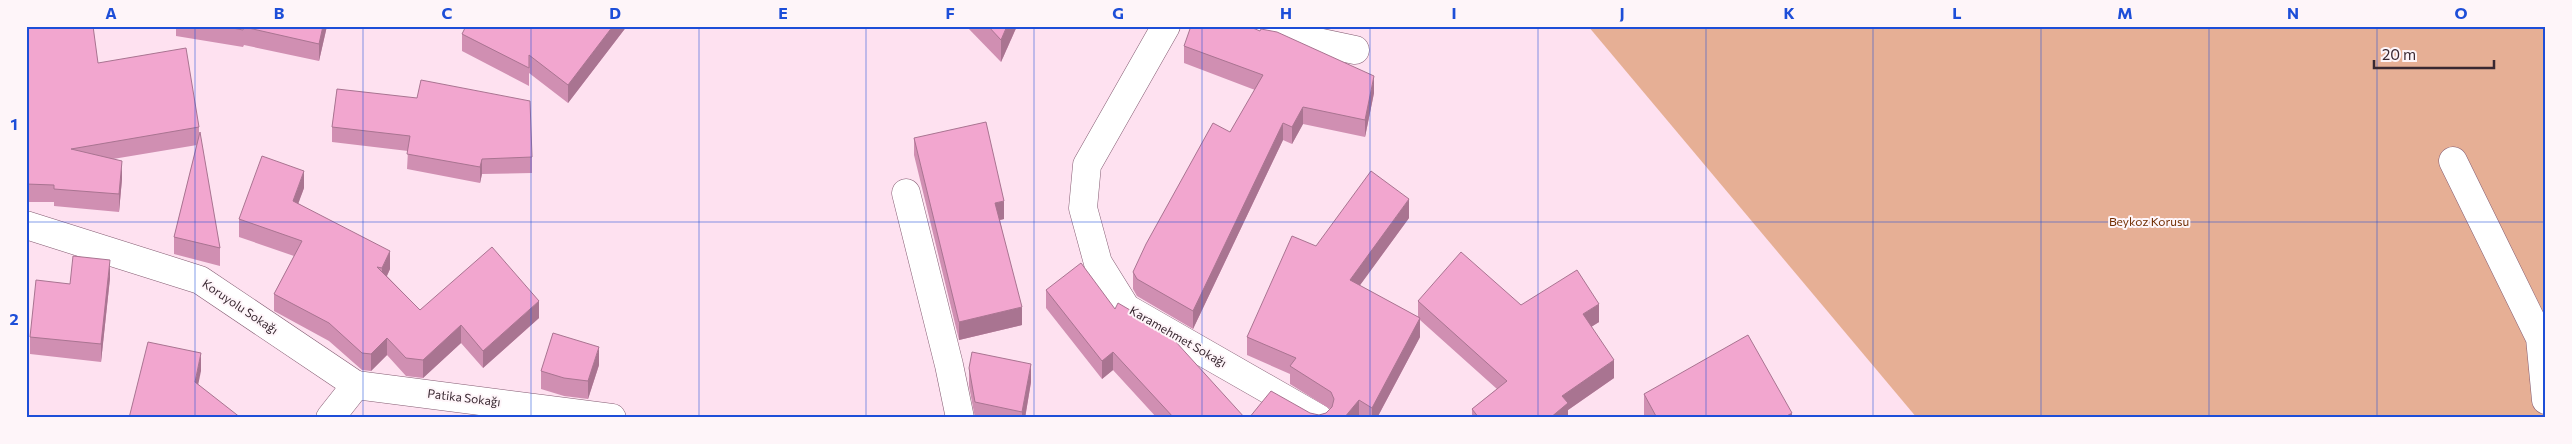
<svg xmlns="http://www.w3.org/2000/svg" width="2572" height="444" viewBox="0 0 2572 444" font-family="Commissioner,sans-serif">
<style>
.green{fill:#e6af95}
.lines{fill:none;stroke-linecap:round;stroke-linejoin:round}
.minor-casing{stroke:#845c72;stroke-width:29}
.minor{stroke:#fff;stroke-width:28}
.wall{fill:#d08fb2}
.shaded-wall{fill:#a97491}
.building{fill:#f2a6cf;stroke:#a97491}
.grid{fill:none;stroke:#1d4ed8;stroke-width:1;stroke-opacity:0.55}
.labels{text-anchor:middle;stroke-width:4;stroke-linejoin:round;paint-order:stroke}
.park-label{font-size:12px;fill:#722f04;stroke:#fef5f9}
.street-label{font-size:12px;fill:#392831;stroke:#fef5f9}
.neatline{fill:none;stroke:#1d4ed8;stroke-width:2}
.grid-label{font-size:16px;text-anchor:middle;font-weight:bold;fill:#1d4ed8}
</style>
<rect width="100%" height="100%" fill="#fee1f0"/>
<!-- green -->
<polygon class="green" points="1588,26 2546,26 2546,418 1917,418"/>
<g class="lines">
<!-- minor casing -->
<g class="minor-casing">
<g id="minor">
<polyline points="1166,26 1087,165 1083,208 1098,263 1126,308 1318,418"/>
<polyline points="1242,26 1355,50"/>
<polyline points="2453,161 2540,338 2546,400"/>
<polyline points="906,193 949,365 960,418"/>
<polyline points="26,225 200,280 356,385"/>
<polyline points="330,418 356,385 612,418"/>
</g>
</g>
<!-- minor -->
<use href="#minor" class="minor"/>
</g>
<!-- wall -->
<g class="wall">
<polygon points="26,26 98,63 199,127 199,135 220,248 220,266 174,254 174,237 197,145 113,159 122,179 119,212 54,206 54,202 26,202"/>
<polygon points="176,26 327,26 319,61 244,45 243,47 176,36"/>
<polygon points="627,26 568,103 529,73 529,86 462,51 462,34"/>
<polygon points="966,26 1017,26 1001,62"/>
<polygon points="1184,46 1374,93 1365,137 1303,124 1292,144 1283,140 1193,329 1137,296 1133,289 1133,272 1230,132 1255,90 1184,63"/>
<polygon points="337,89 532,157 532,173 482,174 480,183 407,169 408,151 332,142 332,127"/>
<polygon points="914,138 1004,219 1000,220 1022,325 959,340 914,155"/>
<polygon points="304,188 298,203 390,269 387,276 420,310 539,318 483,368 461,343 423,378 406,376 387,355 371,371 362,370 329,341 274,311 274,294 294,256 239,237 239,219"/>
<polygon points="1409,218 1359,286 1418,317 1418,301 1521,305 1599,322 1591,327 1614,378 1568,410 1568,418 1472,418 1472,409 1497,389 1420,320 1420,337 1377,418 1249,418 1310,413 1319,415 1326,413 1330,409 1290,384 1290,374 1247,355 1247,337 1316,246"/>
<polygon points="110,278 101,362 30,354 30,337 70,284"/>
<polygon points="1046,290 1115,309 1245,418 1157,418 1113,370 1102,379 1046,308"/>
<polygon points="599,365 588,399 564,396 541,389 541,371"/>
<polygon points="969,368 1031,382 1025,418 975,418 969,386"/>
<polygon points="1644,394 1792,418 1645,418 1644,416"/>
</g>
<!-- shaded-wall -->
<g class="shaded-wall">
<polygon points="323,26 327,26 319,61 319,44"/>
<polygon points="613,26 627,26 568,103 568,85"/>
<polygon points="1007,26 1017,26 1001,62 1001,40"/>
<polygon points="1374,76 1374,93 1365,137 1365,120"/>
<polygon points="1303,107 1303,124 1292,144 1292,127"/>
<polygon points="1283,123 1283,140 1193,329 1193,311"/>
<polygon points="482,159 482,174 480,183 480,167"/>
<polygon points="122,161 122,179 119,212 119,194"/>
<polygon points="304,171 304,188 293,218 293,201"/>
<polygon points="1409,199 1409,218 1350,299 1350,280"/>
<polygon points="1004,201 1004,219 995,221 995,203"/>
<polygon points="390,251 390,269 382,286 382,268"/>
<polygon points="110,260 110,278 101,362 101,344"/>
<polygon points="539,301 539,318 483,368 483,351"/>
<polygon points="1599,304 1599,322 1583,332 1583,314"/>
<polygon points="1022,307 1022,325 959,340 959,322"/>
<polygon points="1420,318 1420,337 1377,418 1372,418 1372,408"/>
<polygon points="461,325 461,343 423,378 423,360"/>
<polygon points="387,338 387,355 371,371 371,354"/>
<polygon points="599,347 599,365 588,399 588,381"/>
<polygon points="1113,352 1113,370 1102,379 1102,361"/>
<polygon points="201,353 201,371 195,400 195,382"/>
<polygon points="1614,360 1614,378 1568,410 1568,418 1550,418 1562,396"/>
<polygon points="1031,364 1031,382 1025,418 1022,418 1022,412"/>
<polygon points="1359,400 1359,418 1344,418"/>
<polygon points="1792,413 1792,418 1783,418"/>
</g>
<!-- building -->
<g class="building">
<polygon points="26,26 93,26 98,63 186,48 199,127 71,149 122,161 119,194 54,189 54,185 26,184"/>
<polygon points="222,26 323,26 319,44 244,27 243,30"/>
<polygon points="466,26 613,26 568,85 529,55 529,68 462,34"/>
<polygon points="988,26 1007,26 1001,40"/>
<polygon points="1191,26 1248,26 1260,31 1261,29 1277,32 1374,76 1365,120 1303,107 1292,127 1283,123 1193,311 1137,279 1133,272 1146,244 1213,123 1230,132 1263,75 1184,46"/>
<polygon points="421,80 530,101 532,157 482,159 480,167 407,154 410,136 332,127 337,89 417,98"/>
<polygon points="986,122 1004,201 995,203 1022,307 959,322 914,138"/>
<polygon points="200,132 220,248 174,237"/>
<polygon points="262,156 304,171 293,201 390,251 382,268 377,267 420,310 492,247 539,301 483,351 461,325 423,360 406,358 387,338 371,354 362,353 329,323 274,294 302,241 239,219"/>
<polygon points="1371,171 1409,199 1350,280 1420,318 1372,408 1359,400 1344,418 1249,418 1271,391 1310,413 1319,415 1326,413 1332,407 1334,399 1331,392 1290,366 1296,358 1247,337 1292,236 1316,246"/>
<polygon points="1461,252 1521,305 1577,270 1599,304 1583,314 1614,360 1562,396 1568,403 1550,418 1479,418 1472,409 1507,381 1418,301"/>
<polygon points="73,256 110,260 101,344 30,337 36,280 70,284"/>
<polygon points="1081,263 1115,309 1118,303 1166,331 1245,418 1174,418 1113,352 1102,361 1046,290"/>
<polygon points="553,333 599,347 588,381 564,378 541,371"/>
<polygon points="1748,335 1792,413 1783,418 1657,418 1644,394"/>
<polygon points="148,342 201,353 195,382 241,418 129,418"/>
<polygon points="972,352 1031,364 1022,412 975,402 969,368"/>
<polygon points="26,416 52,418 26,418"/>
</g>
<!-- grid -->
<path class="grid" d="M195,26V418M363,26V418M531,26V418M699,26V418M866,26V418M1034,26V418M1202,26V418M1370,26V418M1538,26V418M1706,26V418M1873,26V418M2041,26V418M2209,26V418M2377,26V418M26,222H2546"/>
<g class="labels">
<!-- park labels -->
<g class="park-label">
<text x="2149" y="226">Beykoz Korusu</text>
</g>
<!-- street labels -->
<g class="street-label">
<text transform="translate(240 307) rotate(34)" y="4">Koruyolu Sokağı</text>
<text transform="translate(1178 337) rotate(30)" y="4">Karamehmet Sokağı</text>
<text transform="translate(464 398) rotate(7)" y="4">Patika Sokağı</text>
</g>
</g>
<!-- border -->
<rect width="2572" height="444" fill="none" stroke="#fef5f9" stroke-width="55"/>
<!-- scale -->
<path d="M2374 60v8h120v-8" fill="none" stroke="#392831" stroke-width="2.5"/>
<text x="2382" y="60" font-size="15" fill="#392831" stroke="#fef5f9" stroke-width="4" paint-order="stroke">20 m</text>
<rect x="28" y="28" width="2516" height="388" class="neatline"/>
<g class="grid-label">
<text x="111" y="19">A</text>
<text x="279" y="19">B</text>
<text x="447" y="19">C</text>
<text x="615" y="19">D</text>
<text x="783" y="19">E</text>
<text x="950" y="19">F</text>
<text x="1118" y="19">G</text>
<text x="1286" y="19">H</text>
<text x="1454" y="19">I</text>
<text x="1622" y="19">J</text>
<text x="1789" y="19">K</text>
<text x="1957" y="19">L</text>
<text x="2125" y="19">M</text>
<text x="2293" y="19">N</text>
<text x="2461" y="19">O</text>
<text x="14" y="130">1</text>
<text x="14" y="325">2</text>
</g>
</svg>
